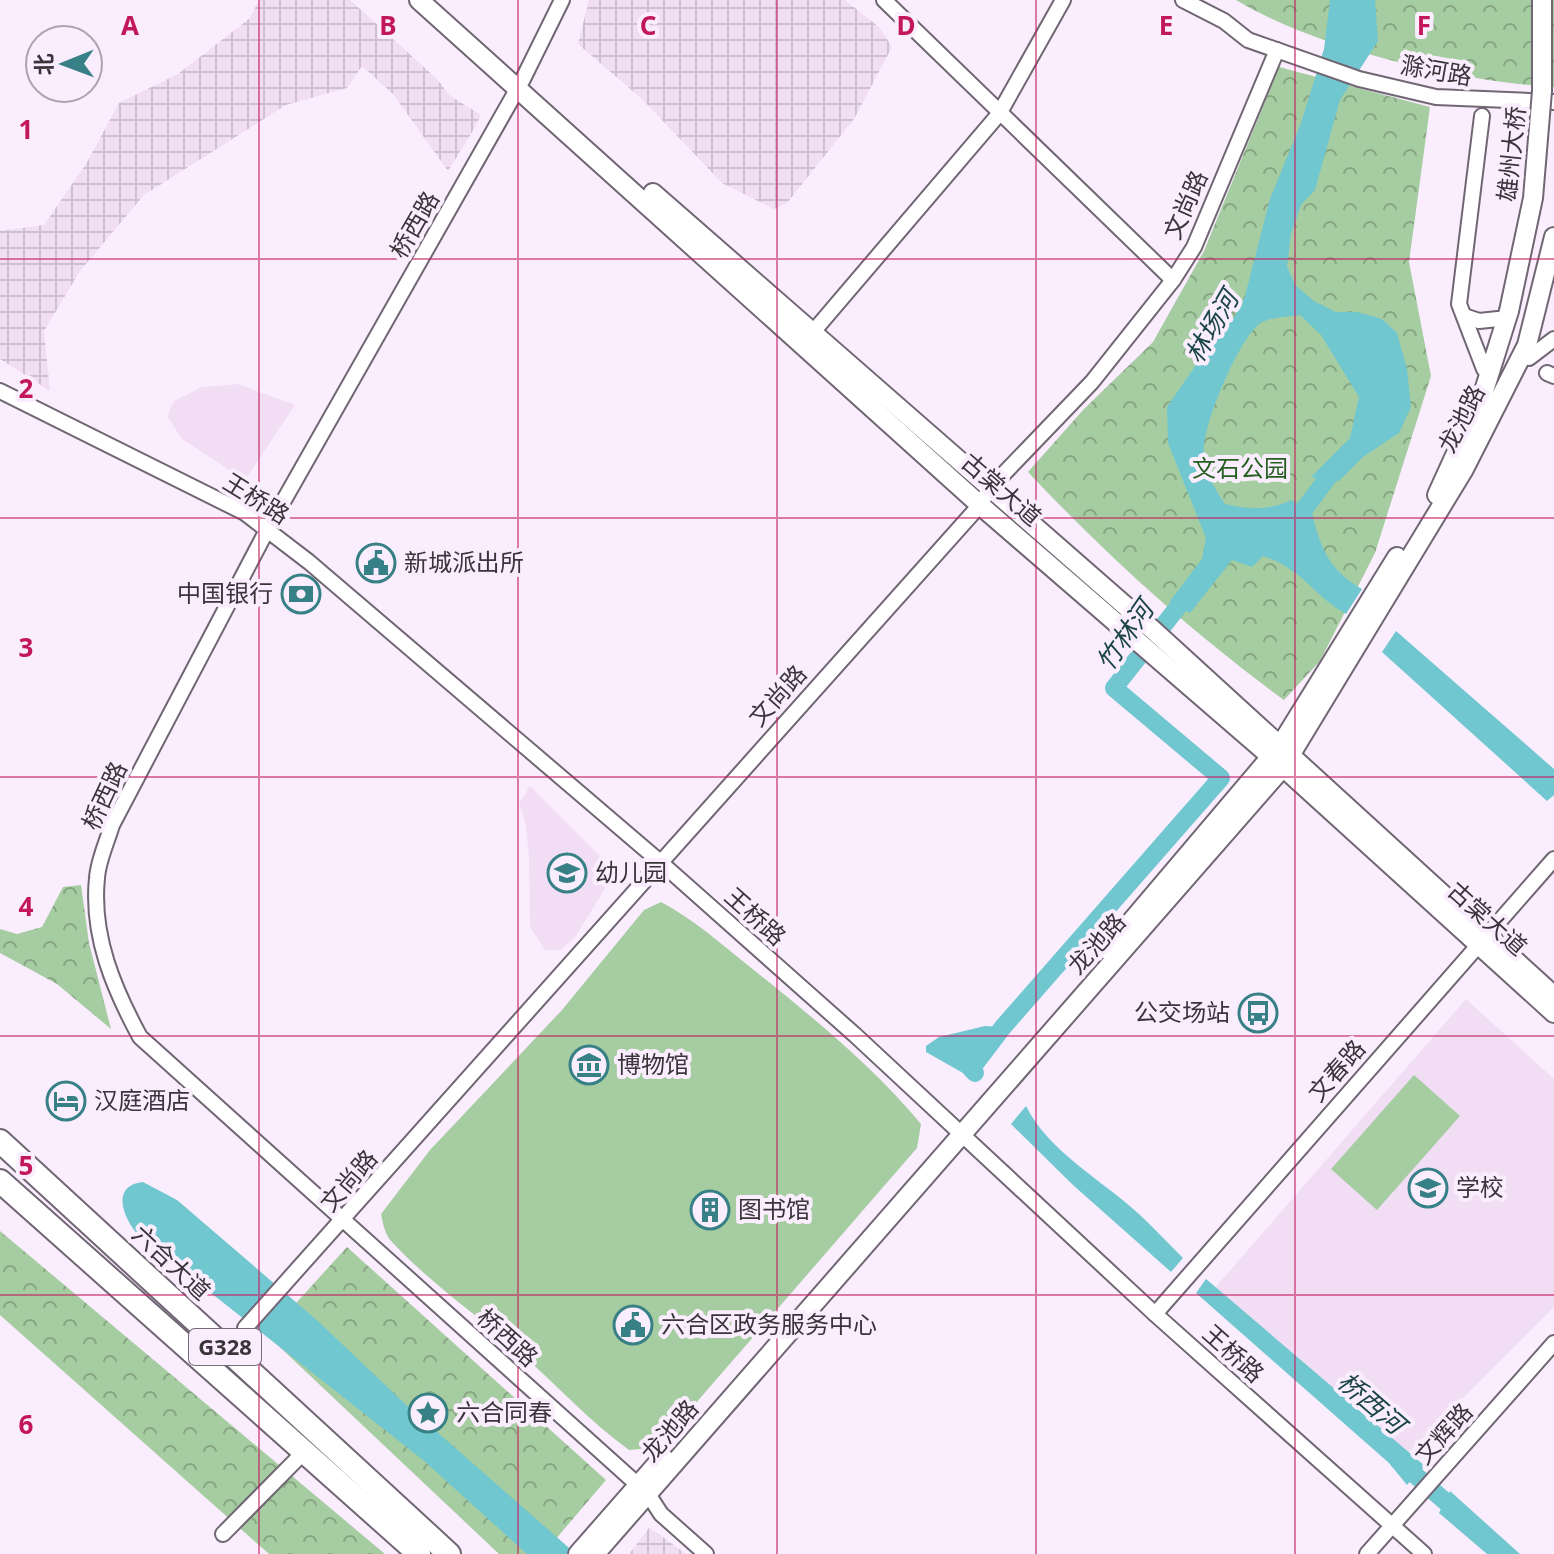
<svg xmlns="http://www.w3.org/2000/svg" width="1554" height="1554" viewBox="0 0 1554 1554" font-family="'Noto Sans','Noto Sans SC',sans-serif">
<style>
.built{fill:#f1def5}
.industrial{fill:url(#industrial-grid)}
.park{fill:url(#park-crowns)}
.pitch{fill:#a6cca1}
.water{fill:#71c7d0}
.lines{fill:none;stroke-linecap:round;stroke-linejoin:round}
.river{stroke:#71c7d0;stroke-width:18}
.minor-casing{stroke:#716674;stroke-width:18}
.major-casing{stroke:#716674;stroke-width:22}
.highway-casing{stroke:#716674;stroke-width:26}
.minor{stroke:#fff;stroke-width:14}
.major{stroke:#fff;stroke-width:18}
.highway{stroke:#fff;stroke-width:22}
.major-bridge-casing{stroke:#716674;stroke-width:22;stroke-linecap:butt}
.major-bridge{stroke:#fff;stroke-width:18}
.grid{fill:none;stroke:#c2185b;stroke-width:2;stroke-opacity:0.55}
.labels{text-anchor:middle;stroke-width:8;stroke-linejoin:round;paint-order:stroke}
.shield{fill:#faedfe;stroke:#746c76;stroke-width:2}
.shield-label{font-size:22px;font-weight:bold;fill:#3a353b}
.street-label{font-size:24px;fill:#3a353b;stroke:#faedfe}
.park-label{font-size:24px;fill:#245f1f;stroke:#faedfe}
.poi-label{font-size:24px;fill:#3a353b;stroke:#faedfe;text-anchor:start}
.water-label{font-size:26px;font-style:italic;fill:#1c4549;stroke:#faedfe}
.grid-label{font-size:26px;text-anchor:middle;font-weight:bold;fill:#c2185b;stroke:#faedfe;stroke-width:8;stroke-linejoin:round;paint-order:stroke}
</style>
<defs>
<pattern id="industrial-grid" width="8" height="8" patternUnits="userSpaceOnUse" patternTransform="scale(2)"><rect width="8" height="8" fill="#f1def5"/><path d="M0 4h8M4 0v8" fill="none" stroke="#cfbfd3"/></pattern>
<pattern id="park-crowns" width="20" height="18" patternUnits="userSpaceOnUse" patternTransform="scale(2)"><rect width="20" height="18" fill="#a6cca1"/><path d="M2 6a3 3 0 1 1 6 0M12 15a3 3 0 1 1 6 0" fill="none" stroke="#88a684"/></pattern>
</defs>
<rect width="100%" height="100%" fill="#faedfe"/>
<!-- built -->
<g class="built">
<polygon points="238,384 295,405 245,480 182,439 167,416 174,401 202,387"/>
<polygon points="530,786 604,860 606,887 576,936 561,950 545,950 530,927 529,856 525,820 519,804"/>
<polygon points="1466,999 1554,1079 1554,1307 1404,1457 1206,1298"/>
</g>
<!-- industrial -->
<g class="industrial">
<polygon points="259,0 350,0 437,79 449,95 481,115 474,129 448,171 393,94 362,66 347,88 286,105 144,195 80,271 44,331 50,391 0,359 0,231 44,225 86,164 119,103 178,74 250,18"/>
<polygon points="589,0 845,0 880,28 892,47 854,119 787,203 774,209 722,183 642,99 578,44"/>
<polygon points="649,1528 659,1534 686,1554 629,1554"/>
</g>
<!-- park -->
<g class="park">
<path d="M1236,0H1554V87C1457,81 1320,50 1236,0Z"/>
<path d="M1279,67L1430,107L1409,262L1431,376L1375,553L1320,661L1284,700C1191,632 1107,556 1028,472L1083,410L1153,342L1204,251Z"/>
<polygon points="81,885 89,943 111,1029 57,984 0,953 0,929 17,934 42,927 63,887"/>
<polygon points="0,1231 385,1554 269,1554 0,1315"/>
<polygon points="347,1247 606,1480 543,1554 499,1554 267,1335"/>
</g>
<!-- pitch -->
<g class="pitch">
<path d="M661,902C695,920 720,943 750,967C810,1015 872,1065 921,1124L917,1148L682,1419L651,1448L629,1450C589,1421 556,1384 518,1351C476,1314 430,1283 392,1242C385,1235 383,1224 381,1214L430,1150L562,1010L644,910Z"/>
<polygon points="1414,1075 1460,1116 1377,1210 1331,1169"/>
</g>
<!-- water -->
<g class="water">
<path d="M1330,0H1375L1378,41L1340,100L1315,190L1301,205L1291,234L1287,267L1296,286L1314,301L1336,312H1357L1382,319L1397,333L1407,369L1411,407L1399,433L1363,457L1339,481L1311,477L1350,438L1359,397L1321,335L1300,315C1288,317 1267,317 1258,325C1238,342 1201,427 1204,454C1206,473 1214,488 1225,504C1250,510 1269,510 1292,500L1312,513C1320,548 1330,571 1362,589L1346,614C1312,595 1304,570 1263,556L1252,567L1232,560L1190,613L1170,601L1202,559L1206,538L1168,443L1167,407L1213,340L1235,316L1245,296L1270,199L1301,123L1324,49Z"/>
<polygon points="1396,631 1554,769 1554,795 1547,801 1382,652"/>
<polygon points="985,1026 1003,1027 994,1046 963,1073 926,1052 926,1046 939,1037"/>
<path d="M1026,1106C1049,1152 1102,1180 1139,1214C1154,1228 1168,1243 1183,1258L1171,1272L1073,1185L1011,1124Z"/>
<path d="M143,1182L177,1200L319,1322L404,1403L576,1554H527L423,1460L140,1237C124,1220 109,1186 143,1182Z"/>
<polygon points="1206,1279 1425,1466 1407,1485 1389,1463 1196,1293"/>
<polygon points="1450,1491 1520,1554 1487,1554 1439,1513"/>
</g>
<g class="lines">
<!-- river -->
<g class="river">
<polyline points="1288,522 1297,519 1340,461"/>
<polyline points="975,1073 971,1069 1003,1027 1221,778 1114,688 1193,588"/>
<polyline points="1398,1460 1463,1517"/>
</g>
<!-- minor casing -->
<g class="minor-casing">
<g id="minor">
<path d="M562,0L523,79L267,530L112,825C107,842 98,861 97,878C91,936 114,989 140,1037L648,1494L661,1514L706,1554"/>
<polyline points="884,0 1173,280"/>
<polyline points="1183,0 1224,21 1248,40 1359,79 1436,97 1554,102"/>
<polyline points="1482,116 1459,304 1484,369"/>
<polyline points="1464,316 1479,321 1498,319"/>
<polyline points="813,332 999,114 1063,0"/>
<polyline points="1529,358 1554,339"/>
<polyline points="1547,373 1554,376"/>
<polyline points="0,391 245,513 309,562 659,861 855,1035 1155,1314 1424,1554"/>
<polyline points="1155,1314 1554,859"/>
<polyline points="245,1328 980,505 990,488 1092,382 1173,280 1194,247 1277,50"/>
<polyline points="223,1534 304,1452"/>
<polyline points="1367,1554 1554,1343"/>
</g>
</g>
<!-- major casing -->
<g class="major-casing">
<g id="major">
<polyline points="419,0 980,505 1283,767 1554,1013"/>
<polyline points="653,193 1153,630 1554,996"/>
<polyline points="1437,495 1483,394 1509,311"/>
<polyline points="1107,950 1280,746 1397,557"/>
<polyline points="578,1554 663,1457"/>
<polyline points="595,1554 1283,767 1464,469 1527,345 1554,237"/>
</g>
</g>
<!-- highway casing -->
<g class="highway-casing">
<g id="highway">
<polyline points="0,1141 449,1554"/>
<polyline points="0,1181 419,1554"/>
</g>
</g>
<!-- minor -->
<use href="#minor" class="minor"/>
<!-- major -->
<use href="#major" class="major"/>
<!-- highway -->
<use href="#highway" class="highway"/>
<!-- major-bridge casing -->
<g class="major-bridge-casing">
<polyline id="major-bridge" points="1509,311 1533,198 1542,91 1542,0"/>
</g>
<!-- major-bridge -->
<use href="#major-bridge" class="major-bridge"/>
</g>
<!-- grid -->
<path class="grid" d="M259,0V1554M518,0V1554M777,0V1554M1036,0V1554M1295,0V1554M0,259H1554M0,518H1554M0,777H1554M0,1036H1554M0,1295H1554"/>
<!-- icons -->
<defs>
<g id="civic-ring" transform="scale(2)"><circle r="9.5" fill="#faedfe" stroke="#378085" stroke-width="1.5"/><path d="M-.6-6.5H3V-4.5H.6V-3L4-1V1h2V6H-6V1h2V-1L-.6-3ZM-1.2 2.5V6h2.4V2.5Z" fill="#378085"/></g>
<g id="bank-ring" transform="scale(2)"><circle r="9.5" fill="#faedfe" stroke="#378085" stroke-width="1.5"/><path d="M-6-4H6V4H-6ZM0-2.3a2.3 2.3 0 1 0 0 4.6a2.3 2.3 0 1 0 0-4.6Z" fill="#378085"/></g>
<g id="school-ring" transform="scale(2)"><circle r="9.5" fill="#faedfe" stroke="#378085" stroke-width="1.5"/><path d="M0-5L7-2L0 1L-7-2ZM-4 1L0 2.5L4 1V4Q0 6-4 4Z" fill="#378085"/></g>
<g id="bus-ring" transform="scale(2)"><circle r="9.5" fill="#faedfe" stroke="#378085" stroke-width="1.5"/><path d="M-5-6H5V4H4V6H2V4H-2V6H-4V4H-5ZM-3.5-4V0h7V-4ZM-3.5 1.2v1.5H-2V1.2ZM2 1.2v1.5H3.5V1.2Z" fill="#378085"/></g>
<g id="museum-ring" transform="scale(2)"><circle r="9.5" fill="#faedfe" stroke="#378085" stroke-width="1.5"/><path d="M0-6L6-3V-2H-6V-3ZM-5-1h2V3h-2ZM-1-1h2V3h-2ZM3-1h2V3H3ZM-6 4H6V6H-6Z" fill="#378085"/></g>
<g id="hotel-ring" transform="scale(2)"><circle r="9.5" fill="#faedfe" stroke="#378085" stroke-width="1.5"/><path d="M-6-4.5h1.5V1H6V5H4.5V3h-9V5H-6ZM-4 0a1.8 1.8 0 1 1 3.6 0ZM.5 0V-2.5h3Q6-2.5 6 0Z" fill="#378085"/></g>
<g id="building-ring" transform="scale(2)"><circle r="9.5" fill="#faedfe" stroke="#378085" stroke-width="1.5"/><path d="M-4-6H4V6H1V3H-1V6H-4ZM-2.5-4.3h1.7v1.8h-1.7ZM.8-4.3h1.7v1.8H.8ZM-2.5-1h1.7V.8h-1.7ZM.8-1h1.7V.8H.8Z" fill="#378085"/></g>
<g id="sight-ring" transform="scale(2)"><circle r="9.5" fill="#faedfe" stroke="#378085" stroke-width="1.5"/><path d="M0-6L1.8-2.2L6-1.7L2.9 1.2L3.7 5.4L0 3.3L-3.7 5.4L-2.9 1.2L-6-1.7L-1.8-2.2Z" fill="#378085"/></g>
</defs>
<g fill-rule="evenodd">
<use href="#civic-ring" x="376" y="563"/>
<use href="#bank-ring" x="301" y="594"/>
<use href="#school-ring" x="567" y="873"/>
<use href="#bus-ring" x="1258" y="1013"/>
<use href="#museum-ring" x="589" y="1065"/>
<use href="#hotel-ring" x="66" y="1101"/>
<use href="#school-ring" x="1428" y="1188"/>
<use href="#building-ring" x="710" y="1210"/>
<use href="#civic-ring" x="633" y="1325"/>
<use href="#sight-ring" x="428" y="1413"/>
</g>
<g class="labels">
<!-- shield labels -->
<rect class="shield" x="189" y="1329" width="72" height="36" rx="6"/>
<g class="shield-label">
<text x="225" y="1355">G328</text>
</g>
<!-- street labels -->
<g class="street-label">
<text transform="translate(1436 71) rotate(10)" y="8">滁河路</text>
<text transform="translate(1512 154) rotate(-84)" y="8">雄州大桥</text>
<text transform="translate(1186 205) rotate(-66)" y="8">文尚路</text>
<text transform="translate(415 225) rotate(-60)" y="8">桥西路</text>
<text transform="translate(1462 419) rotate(-63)" y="8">龙池路</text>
<text transform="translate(1001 490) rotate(41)" y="8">古棠大道</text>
<text transform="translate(256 499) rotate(32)" y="8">王桥路</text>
<text transform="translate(778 696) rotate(-48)" y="8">文尚路</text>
<text transform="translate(105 796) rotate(-65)" y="8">桥西路</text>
<text transform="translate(755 917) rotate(42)" y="8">王桥路</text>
<text transform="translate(1487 919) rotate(42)" y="8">古棠大道</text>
<text transform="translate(1097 944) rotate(-48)" y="8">龙池路</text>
<text transform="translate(1337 1071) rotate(-49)" y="8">文春路</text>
<text transform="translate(349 1181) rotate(-49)" y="8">文尚路</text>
<text transform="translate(171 1263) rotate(43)" y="8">六合大道</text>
<text transform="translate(507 1338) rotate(42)" y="8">桥西路</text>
<text transform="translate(1233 1354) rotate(42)" y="8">王桥路</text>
<text transform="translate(670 1431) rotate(-49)" y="8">龙池路</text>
<text transform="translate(1444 1434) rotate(-48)" y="8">文辉路</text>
</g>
<!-- park labels -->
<g class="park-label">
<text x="1240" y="477">文石公园</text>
</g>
<!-- poi labels -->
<g class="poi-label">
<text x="404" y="571">新城派出所</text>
<text x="273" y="602" text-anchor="end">中国银行</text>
<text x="595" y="881">幼儿园</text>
<text x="1230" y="1021" text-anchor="end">公交场站</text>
<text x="617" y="1073">博物馆</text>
<text x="94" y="1109">汉庭酒店</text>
<text x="1456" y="1196">学校</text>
<text x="738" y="1218">图书馆</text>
<text x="661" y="1333">六合区政务服务中心</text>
<text x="456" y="1421">六合同春</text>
</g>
<!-- water labels -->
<g class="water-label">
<text transform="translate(1212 327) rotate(-60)" y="9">林场河</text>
<text transform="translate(1125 636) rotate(-55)" y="9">竹林河</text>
<text transform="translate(1371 1403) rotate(41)" y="9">桥西河</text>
</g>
</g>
<g class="grid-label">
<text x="130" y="35">A</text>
<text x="388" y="35">B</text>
<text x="648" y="35">C</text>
<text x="906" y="35">D</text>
<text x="1166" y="35">E</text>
<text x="1424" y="35">F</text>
<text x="26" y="139">1</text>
<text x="26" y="398">2</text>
<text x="26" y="657">3</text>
<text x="26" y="916">4</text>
<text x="26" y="1175">5</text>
<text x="26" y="1434">6</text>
</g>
<!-- north arrow -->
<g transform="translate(64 64) rotate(269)"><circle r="38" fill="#faedfe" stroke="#ada3b0" stroke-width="2"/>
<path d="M0-6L14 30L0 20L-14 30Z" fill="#378085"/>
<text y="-12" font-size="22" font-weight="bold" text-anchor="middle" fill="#3a353b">北</text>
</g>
</svg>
